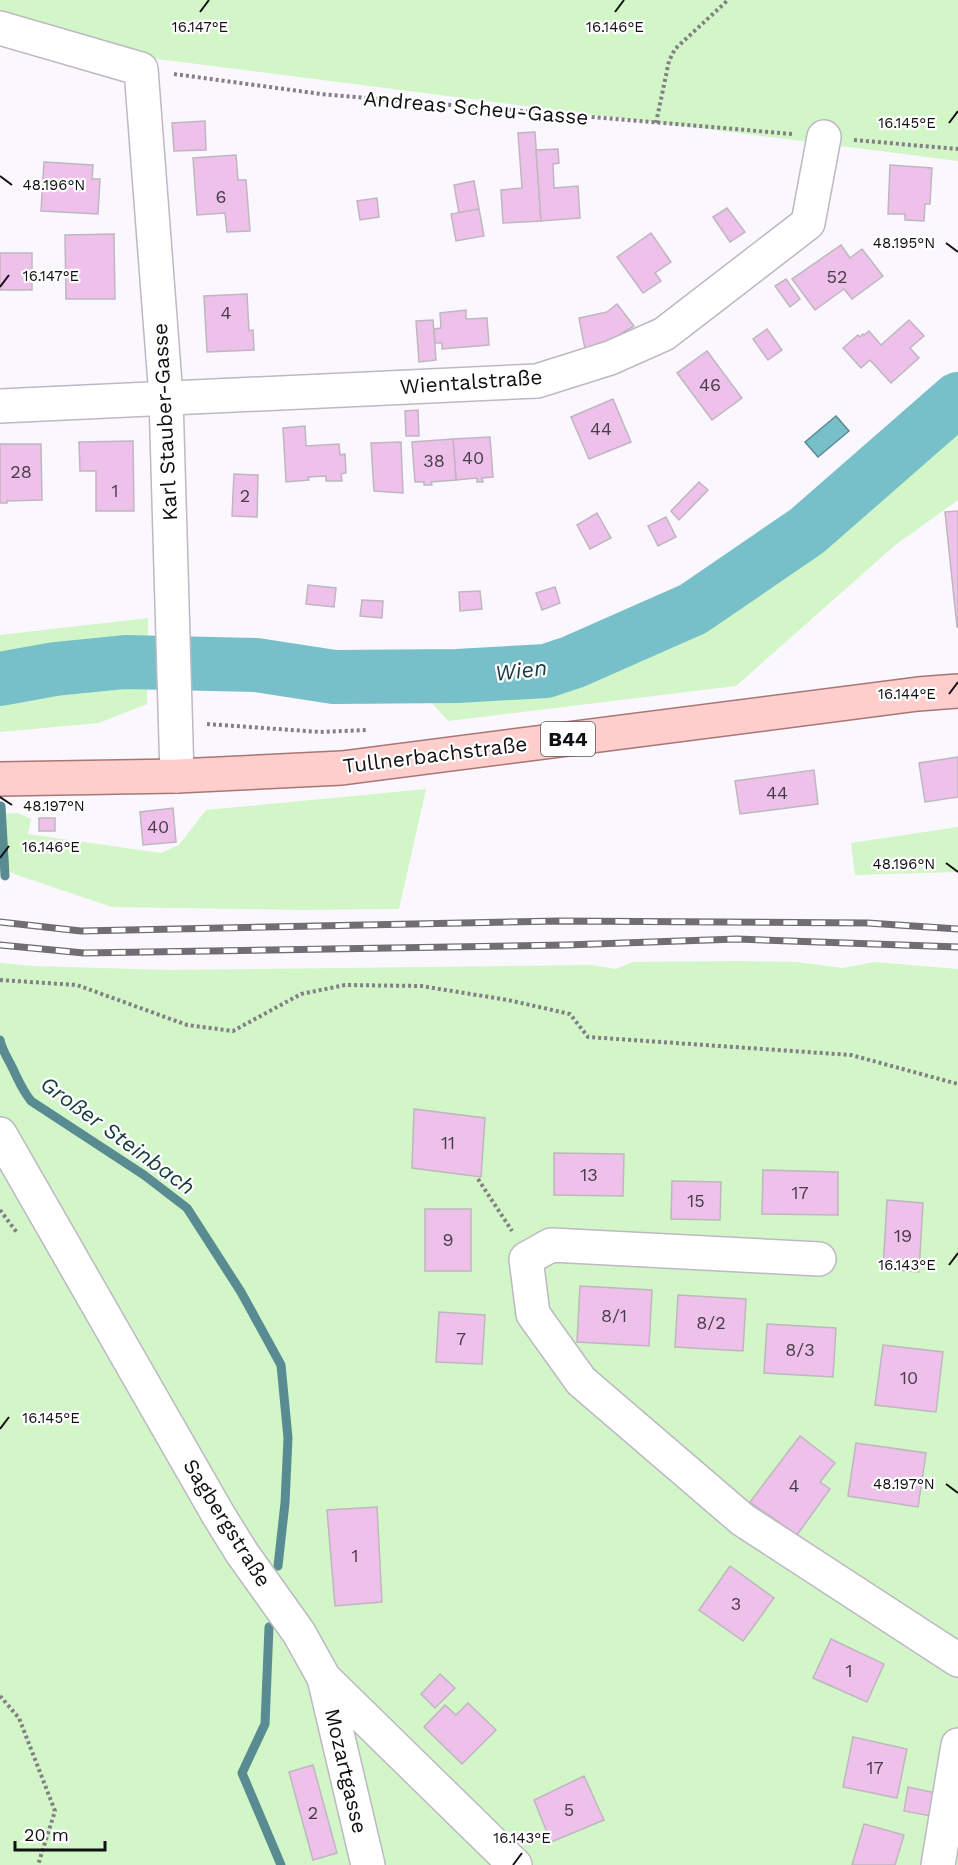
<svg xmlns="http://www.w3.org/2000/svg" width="958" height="1865" viewBox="0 0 958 1865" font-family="'Work Sans',sans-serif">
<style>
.green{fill:#d2f6c7}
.water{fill:#78c0c9;stroke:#598b93;stroke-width:1.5}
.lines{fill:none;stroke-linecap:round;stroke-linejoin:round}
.stream{stroke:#598b93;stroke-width:9}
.river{stroke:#78c0c9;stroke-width:54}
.building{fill:#edc1ea;stroke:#c0b6c0;stroke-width:1.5}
.minor-casing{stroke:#bdb8c3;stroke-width:36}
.major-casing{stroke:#aa7675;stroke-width:36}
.path{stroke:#838085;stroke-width:4;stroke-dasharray:3 3;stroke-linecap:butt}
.minor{stroke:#fff;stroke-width:33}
.major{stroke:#fdcecb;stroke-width:33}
.rail-casing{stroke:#716e73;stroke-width:7}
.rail{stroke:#fff;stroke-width:4.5;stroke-dasharray:14;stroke-linecap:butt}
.ticks{fill:none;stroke:#121014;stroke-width:2}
.labels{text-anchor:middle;stroke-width:4.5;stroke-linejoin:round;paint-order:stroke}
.number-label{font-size:18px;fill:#493c4a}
.shield{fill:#fff;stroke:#59585a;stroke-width:1.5}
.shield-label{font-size:20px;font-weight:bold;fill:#121014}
.street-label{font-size:21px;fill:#121014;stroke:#fff}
.water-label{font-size:22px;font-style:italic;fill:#173b3f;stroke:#fff}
.ticks-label{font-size:15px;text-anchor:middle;fill:#121014;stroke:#fff;stroke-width:4.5;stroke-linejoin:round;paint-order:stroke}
</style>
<rect width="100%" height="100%" fill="#fbf7fe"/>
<!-- green -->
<g class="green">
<polygon points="0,0 958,0 958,161 142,57 0,19"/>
<polygon points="958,411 958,500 894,546 736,686 448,721 418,687 489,686 575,676 634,660 737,602 850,513"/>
<polygon points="148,618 147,704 99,723 0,732 0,635"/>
<polygon points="426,789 399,909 304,910 112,907 14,874 0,865 0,814 18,813 31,819 28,834 161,853 179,845 206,810"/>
<polygon points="958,827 958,872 855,875 851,843"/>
<polygon points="739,961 797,962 842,968 875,962 958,969 958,1865 0,1865 0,963 34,966 168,970 591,965 616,969 633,962"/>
</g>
<!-- water -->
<polygon class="water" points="836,416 849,431 818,457 805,442"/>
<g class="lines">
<!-- stream -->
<g class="stream">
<polyline points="1,806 5,876"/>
<path d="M0,1040C2,1050 7,1057 12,1067C19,1081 21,1088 31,1101L144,1175L187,1208L241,1292L281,1365L288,1438L285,1503L278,1566"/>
<polyline points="269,1627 265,1724 242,1773 281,1865"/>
</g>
<!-- river -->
<polyline class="river" points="0,679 55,669 125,662 256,665 334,677 457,676 546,671 573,662 693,609 807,531 958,399"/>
</g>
<!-- building -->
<g class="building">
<polygon points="205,121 206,150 174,151 172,123"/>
<polygon points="535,132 541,221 503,223 501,190 522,188 518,133"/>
<polygon points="558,149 559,163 553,164 554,188 578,186 580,218 541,221 536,150"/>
<polygon points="236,155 238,180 246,180 250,231 227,232 225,213 197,215 193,158"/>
<polygon points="44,162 93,165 92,179 100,179 98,214 41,211"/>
<polygon points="890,165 932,168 930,204 925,204 924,221 905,220 905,214 888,214"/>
<polygon points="474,181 479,209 459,213 454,185"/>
<polygon points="377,198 379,217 360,220 357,201"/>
<polygon points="727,208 745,232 730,242 713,217"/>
<polygon points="479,209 484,236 456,241 451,214"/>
<polygon points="651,233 671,262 655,273 661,281 643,293 617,257"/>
<polygon points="114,234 115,299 66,299 65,235"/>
<polygon points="841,245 850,258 862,249 883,276 852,299 844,289 815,310 792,279"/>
<rect x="0" y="253" width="32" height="37"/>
<polygon points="786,279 800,299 790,307 775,286"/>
<polygon points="247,294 249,331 253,330 254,350 207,352 204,296"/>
<polygon points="617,304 634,326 604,344 585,349 579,318 607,312"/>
<polygon points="466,310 466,319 487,318 489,345 442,349 442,343 435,343 434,329 441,328 440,313"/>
<polygon points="433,320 436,360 419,362 416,321"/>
<polygon points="909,320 924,336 910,348 919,358 891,383 870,360 861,368 843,348 858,335 860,337 863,334 864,335 869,331 881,345"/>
<polygon points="767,329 782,350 768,360 753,339"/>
<polygon points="707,351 742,398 712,420 677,373"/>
<polygon points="613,399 631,442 589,459 571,417"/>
<polygon points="418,410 419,436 406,436 405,411"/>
<polygon points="305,426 306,446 339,444 340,455 345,454 346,473 341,474 342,481 326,481 326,476 308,477 309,480 286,482 283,428"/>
<polygon points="490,437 493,477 482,478 483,482 477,482 477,478 456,480 453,439"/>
<polygon points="453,439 456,480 431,482 432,485 424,485 424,482 415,482 412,442"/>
<polygon points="133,441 134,511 96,511 96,471 80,471 79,442"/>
<polygon points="401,442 403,493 374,491 371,443"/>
<polygon points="0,444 41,444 42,500 7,501 7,503 0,503"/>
<polygon points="234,474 258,475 257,517 232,516"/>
<polygon points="699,482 708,490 679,520 671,511"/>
<polygon points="958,511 958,627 957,627 945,512"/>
<polygon points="597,513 611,538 590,549 577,525"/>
<polygon points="666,517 676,537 658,546 648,526"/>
<polygon points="308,585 336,588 334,607 306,604"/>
<polygon points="555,587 560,603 542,610 536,593"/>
<polygon points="480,591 482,609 460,611 459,592"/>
<polygon points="362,600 383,601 382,618 360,616"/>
<polygon points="958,757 958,797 925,802 919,763"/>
<polygon points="814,770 818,804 740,814 735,781"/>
<polygon points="173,808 176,842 143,845 140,812"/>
<rect x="39" y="818" width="16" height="13"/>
<polygon points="414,1109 485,1118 481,1177 412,1168"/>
<polygon points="554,1153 624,1154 623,1196 554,1195"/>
<polygon points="763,1170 838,1172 838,1215 762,1214"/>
<polygon points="672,1181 721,1182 720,1220 671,1219"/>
<polygon points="887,1200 923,1203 919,1272 883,1269"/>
<rect x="425" y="1209" width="46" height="62"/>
<polygon points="580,1286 652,1290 649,1346 577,1342"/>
<polygon points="678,1295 746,1299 743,1351 675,1347"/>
<polygon points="439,1312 485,1315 482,1364 436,1362"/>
<polygon points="767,1324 836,1328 833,1377 764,1373"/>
<polygon points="883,1345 943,1352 936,1412 875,1405"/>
<polygon points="800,1436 835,1463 820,1482 830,1489 797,1535 750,1502"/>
<polygon points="856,1443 926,1453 918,1507 848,1496"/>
<polygon points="377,1507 382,1602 335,1606 327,1510"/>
<polygon points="730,1566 774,1598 743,1641 699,1610"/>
<polygon points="831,1639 884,1664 867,1702 813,1678"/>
<polygon points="440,1674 455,1688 435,1708 421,1694"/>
<polygon points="468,1703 496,1730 462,1764 424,1727 445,1705 456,1715"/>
<polygon points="853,1737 907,1749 897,1798 843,1787"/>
<polygon points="313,1765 337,1853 313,1860 289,1772"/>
<polygon points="584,1776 604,1820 551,1842 534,1800"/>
<polygon points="908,1787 936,1793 931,1816 904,1811"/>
<polygon points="864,1824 904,1835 895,1865 852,1865"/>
</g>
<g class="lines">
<!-- minor casing -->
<g class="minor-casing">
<g id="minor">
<polyline points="0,28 141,69 166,397 177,776"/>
<polyline points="0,406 537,381 610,358 664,334 808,223 824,137"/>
<polyline points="0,1134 219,1516 242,1553 299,1633 324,1678 515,1865"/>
<polyline points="819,1259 551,1245 526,1259 533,1314 581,1381 743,1520 958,1660"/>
<polyline points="324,1678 368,1865"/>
<polyline points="938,1865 958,1745"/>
</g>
</g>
<!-- major casing -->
<g class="major-casing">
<polyline id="major" points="0,779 177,776 342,768 918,694 958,691"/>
</g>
<!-- path -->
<g class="path">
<polyline points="174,74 321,94 793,134"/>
<polyline points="656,123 669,61 675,49 728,0"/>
<polyline points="854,140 958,149"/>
<polyline points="207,724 320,732 367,730"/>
<polyline points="0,980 77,985 187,1025 233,1031 301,994 345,985 421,986 508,1000 570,1014 588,1037 851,1055 958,1084"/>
<polyline points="478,1179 512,1231"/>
<polyline points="0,1210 18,1234"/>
<polyline points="0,1696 19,1718 55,1811 38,1865"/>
</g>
<!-- minor -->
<use href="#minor" class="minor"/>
<!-- major -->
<use href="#major" class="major"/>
<!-- rail casing -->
<g class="rail-casing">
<g id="rail">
<polyline points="0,922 81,931 558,921 868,923 958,929"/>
<polyline points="0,945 84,953 566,945 737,939 958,947"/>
</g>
</g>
<!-- rail -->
<use href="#rail" class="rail"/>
</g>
<!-- ticks -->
<path class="ticks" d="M200,12L209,0M615,12L624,0M949,123L958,111M0,176L12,185M946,243L958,252M0,287L9,275M949,694L958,682M0,797L12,805M0,858L9,846M946,863L958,872M949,1265L958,1253M0,1429L9,1417M946,1484L958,1493M513,1865L522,1853"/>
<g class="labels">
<!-- number labels -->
<g class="number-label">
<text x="221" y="203">6</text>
<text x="837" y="283">52</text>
<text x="226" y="319">4</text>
<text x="710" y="391">46</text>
<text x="601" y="435">44</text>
<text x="473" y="464">40</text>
<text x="434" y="467">38</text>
<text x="21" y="478">28</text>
<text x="115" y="497">1</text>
<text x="245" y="502">2</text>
<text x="777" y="799">44</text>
<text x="158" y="833">40</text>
<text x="448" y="1149">11</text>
<text x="589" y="1181">13</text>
<text x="800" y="1199">17</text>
<text x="696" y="1207">15</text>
<text x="903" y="1242">19</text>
<text x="448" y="1246">9</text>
<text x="614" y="1322">8/1</text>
<text x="711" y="1329">8/2</text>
<text x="461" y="1345">7</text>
<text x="800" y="1356">8/3</text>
<text x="909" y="1384">10</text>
<text x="794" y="1492">4</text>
<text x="355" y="1562">1</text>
<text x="736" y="1610">3</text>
<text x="849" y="1677">1</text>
<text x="875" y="1774">17</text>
<text x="569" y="1816">5</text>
<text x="313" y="1819">2</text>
</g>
<!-- shield labels -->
<rect class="shield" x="541" y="722" width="54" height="34" rx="4.5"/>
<g class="shield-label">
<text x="568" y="746">B44</text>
</g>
<!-- street labels -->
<g class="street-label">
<text transform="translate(476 108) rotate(5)" y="7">Andreas Scheu-Gasse</text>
<text transform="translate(471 382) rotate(-4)" y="7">Wientalstraße</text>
<text transform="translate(165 422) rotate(-93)" y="7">Karl Stauber-Gasse</text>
<text transform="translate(435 755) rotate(-7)" y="7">Tullnerbachstraße</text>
<text transform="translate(227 1523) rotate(58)" y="7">Sagbergstraße</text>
<text transform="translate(346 1771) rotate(77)" y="7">Mozartgasse</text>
</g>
<!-- water labels -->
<g class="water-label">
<text transform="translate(521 670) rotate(-7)" y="8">Wien</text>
<text transform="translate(118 1135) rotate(36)" y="8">Großer Steinbach</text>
</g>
</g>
<g class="ticks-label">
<text x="200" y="32">16.147°E</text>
<text x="615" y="32">16.146°E</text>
<text x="907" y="128">16.145°E</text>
<text x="54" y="190">48.196°N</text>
<text x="904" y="248">48.195°N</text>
<text x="51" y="281">16.147°E</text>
<text x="907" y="699">16.144°E</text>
<text x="54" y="811">48.197°N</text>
<text x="51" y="852">16.146°E</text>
<text x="904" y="869">48.196°N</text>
<text x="907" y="1270">16.143°E</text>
<text x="51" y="1423">16.145°E</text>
<text x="904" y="1489">48.197°N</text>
<text x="522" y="1843">16.143°E</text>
</g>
<!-- scale -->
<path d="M15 1841v9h90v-9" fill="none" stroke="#121014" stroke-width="3"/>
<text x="24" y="1841" font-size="18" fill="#121014" stroke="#ffffff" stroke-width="4.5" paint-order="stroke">20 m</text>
</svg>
